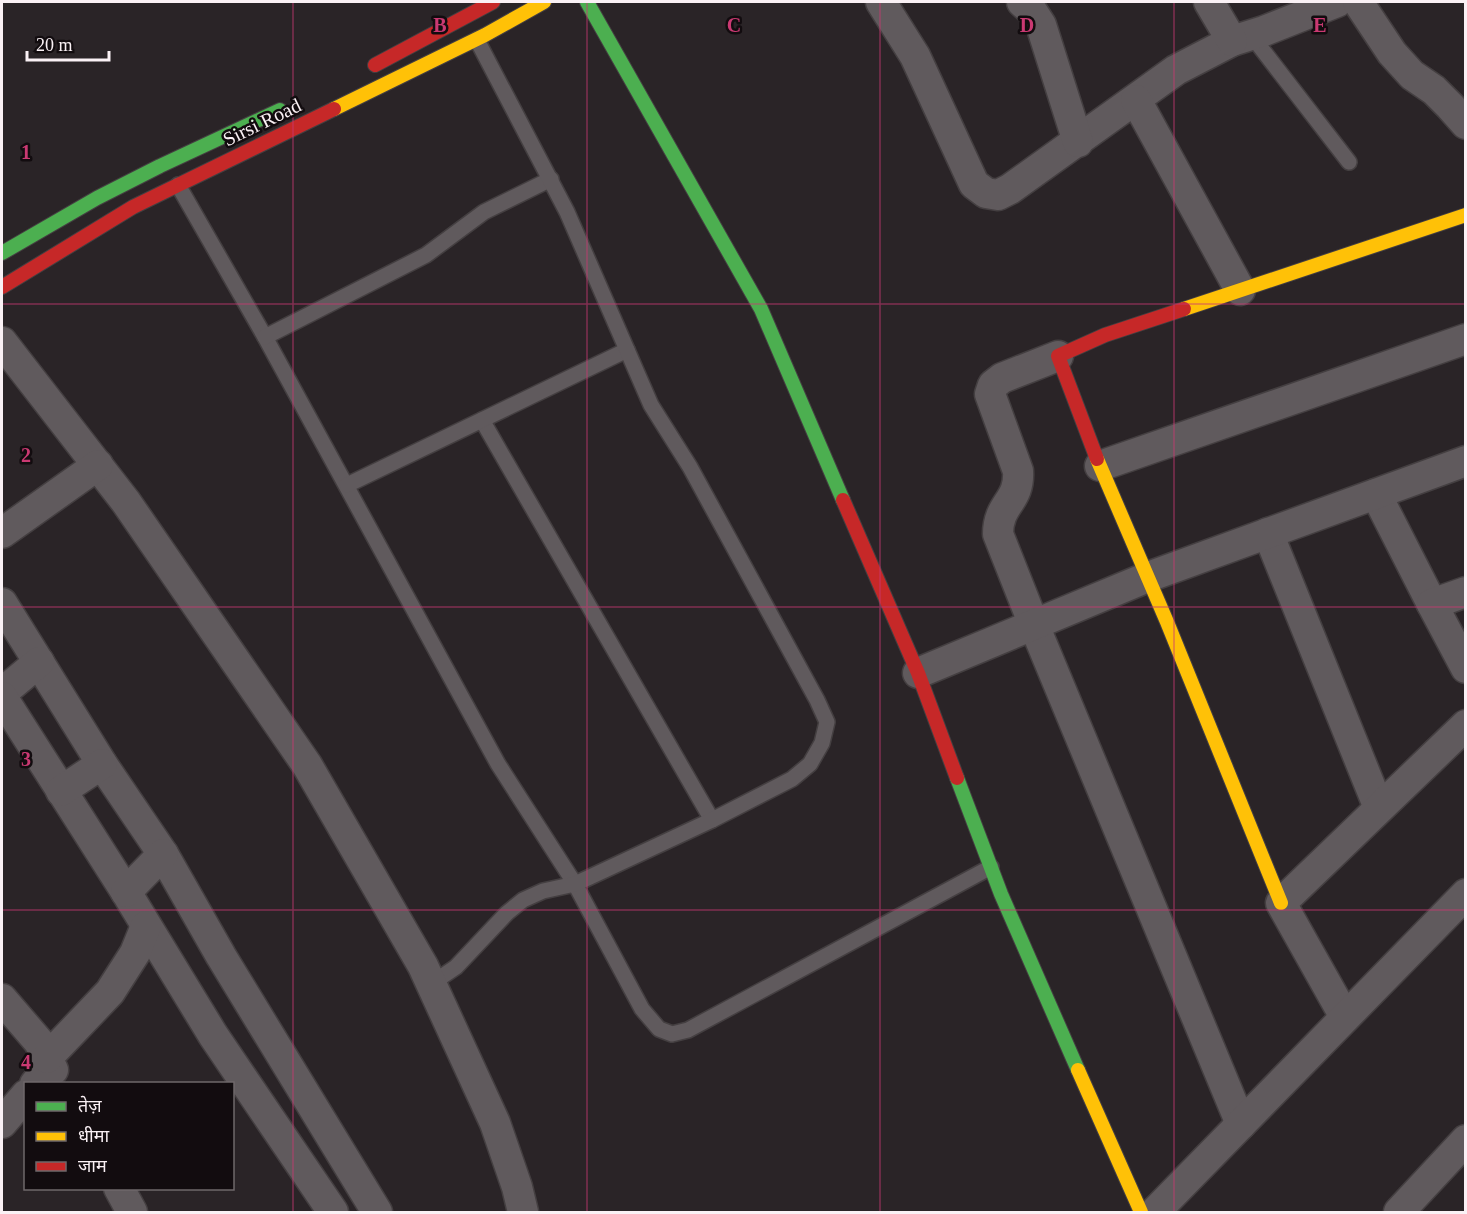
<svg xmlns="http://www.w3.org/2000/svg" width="1467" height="1214" viewBox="0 0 1467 1214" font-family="'Times New Roman','Noto Sans Devanagari',serif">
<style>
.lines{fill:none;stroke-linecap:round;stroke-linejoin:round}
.lane-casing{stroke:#443f41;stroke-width:18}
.street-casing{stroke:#443f41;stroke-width:33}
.fast-casing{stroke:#443f41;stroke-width:16}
.slow-casing{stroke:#443f41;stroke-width:16}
.jam-casing{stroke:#443f41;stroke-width:16}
.lane{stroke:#605a5d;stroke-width:15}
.street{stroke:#605a5d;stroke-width:30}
.fast{stroke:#4caf50;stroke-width:14}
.slow{stroke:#ffc107;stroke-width:14}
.jam{stroke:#c62828;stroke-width:14}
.grid{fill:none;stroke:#ca3972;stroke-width:1.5;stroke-opacity:0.55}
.labels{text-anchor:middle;stroke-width:5;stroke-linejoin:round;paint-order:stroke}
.street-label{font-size:20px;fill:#faf1f5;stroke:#120c0f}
.grid-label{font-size:20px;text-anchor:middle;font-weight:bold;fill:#ca3972;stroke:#120c0f;stroke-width:5;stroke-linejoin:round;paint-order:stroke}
</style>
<rect width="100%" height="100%" fill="#2a2427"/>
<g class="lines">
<!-- lane casing -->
<g class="lane-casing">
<g id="lane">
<polyline points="1251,35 1349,162"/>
<polyline points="178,185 265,337 498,764 575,884 642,1009 659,1029 672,1034 688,1030 991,867"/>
<polyline points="265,337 426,255 484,212 551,179"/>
<polyline points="482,420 712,820"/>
<polyline points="347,485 627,350"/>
<polyline points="431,984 456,967 507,913 523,900 543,891 575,884 712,820 792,779 810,764 822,743 827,722 817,700 690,467 651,405 567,212 477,40"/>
</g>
</g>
<!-- street casing -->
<g class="street-casing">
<g id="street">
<polyline points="881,2 915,56 974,184 986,193 998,195 1010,189 1176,70 1232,41 1264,31 1337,2"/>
<polyline points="1022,2 1032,11 1041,25 1078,142"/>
<polyline points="1209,2 1232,41"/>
<polyline points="1358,2 1392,53 1412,75 1434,90 1450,106 1466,124"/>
<polyline points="1136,100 1240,290"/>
<polyline points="2,342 126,502 307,765 423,966 495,1123 517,1187 523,1212"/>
<path d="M1058,356L1002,378L993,385L990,394L1018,471C1020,502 998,503 998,534L1034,625L1241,1124"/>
<polyline points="1100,466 1466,339"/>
<polyline points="1376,494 1432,604"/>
<polyline points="2,533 98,465"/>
<polyline points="1268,533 1379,808"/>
<polyline points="1466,592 1432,604 1466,668"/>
<polyline points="2,603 102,764 163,854 221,956 377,1212"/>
<polyline points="918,673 1148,577 1466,461"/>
<polyline points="2,693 39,662"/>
<polyline points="2,697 126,892 213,1035 333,1212"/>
<polyline points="61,791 102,764"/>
<polyline points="126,892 163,854"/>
<polyline points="2,999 39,1042 53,1070 40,1078 35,1084"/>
<polyline points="1345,1017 1281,903 1466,725"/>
<polyline points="47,1058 110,992 135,953 146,926"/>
<polyline points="2,1123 26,1095"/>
<polyline points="119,1188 132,1212"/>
<polyline points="1155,1212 1466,894"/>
<polyline points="1399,1212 1466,1140"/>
</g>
</g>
<!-- fast casing -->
<g class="fast-casing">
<g id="fast">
<polyline points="587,2 761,309 843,500"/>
<polyline points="2,253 97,198 160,166 280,110"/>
<polyline points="957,778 1001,894 1078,1070"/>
</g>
</g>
<!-- slow casing -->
<g class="slow-casing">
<g id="slow">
<polyline points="334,109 485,35 544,2"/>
<polyline points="1184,309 1466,215"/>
<polyline points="1097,459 1167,622 1281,903"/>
<polyline points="1078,1070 1141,1212"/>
</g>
</g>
<!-- jam casing -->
<g class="jam-casing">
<g id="jam">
<polyline points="375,65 493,2"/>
<polyline points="2,287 133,207 334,109"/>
<polyline points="1097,459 1058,356 1105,335 1184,309"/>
<polyline points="843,500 918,673 957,778"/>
</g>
</g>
<!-- lane -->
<use href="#lane" class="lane"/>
<!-- street -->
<use href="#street" class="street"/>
<!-- fast -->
<use href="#fast" class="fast"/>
<!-- slow -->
<use href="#slow" class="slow"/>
<!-- jam -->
<use href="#jam" class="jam"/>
</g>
<!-- grid -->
<path class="grid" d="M293,2V1212M587,2V1212M880,2V1212M1174,2V1212M2,304H1466M2,607H1466M2,910H1466"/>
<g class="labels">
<!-- street labels -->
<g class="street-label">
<text transform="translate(262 122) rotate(-26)" y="7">Sirsi Road</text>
</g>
</g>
<g class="grid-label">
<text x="440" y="32">B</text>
<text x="734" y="32">C</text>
<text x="1027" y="32">D</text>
<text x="1320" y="32">E</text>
<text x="26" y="159">1</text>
<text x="26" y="462">2</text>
<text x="26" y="766">3</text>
<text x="26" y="1069">4</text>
</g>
<!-- border -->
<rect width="1467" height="1214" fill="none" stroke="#faf1f5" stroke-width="6"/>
<!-- legend -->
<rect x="24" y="1082" width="210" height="108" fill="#120c0f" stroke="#6f686b" stroke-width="1.5"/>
<rect x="36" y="1102" width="30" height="9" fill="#4caf50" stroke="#6f686b" stroke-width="1.5"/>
<text x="78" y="1112" font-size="18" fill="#faf1f5">तेज़</text>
<rect x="36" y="1132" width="30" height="9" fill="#ffc107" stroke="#6f686b" stroke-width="1.5"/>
<text x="78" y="1142" font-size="18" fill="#faf1f5">धीमा</text>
<rect x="36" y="1162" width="30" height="9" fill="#c62828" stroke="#6f686b" stroke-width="1.5"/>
<text x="78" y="1172" font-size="18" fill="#faf1f5">जाम</text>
<!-- scale -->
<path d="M27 51v9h82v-9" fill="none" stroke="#faf1f5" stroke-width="3"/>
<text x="36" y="51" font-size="18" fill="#faf1f5" stroke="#120c0f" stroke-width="4.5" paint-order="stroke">20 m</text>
</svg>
